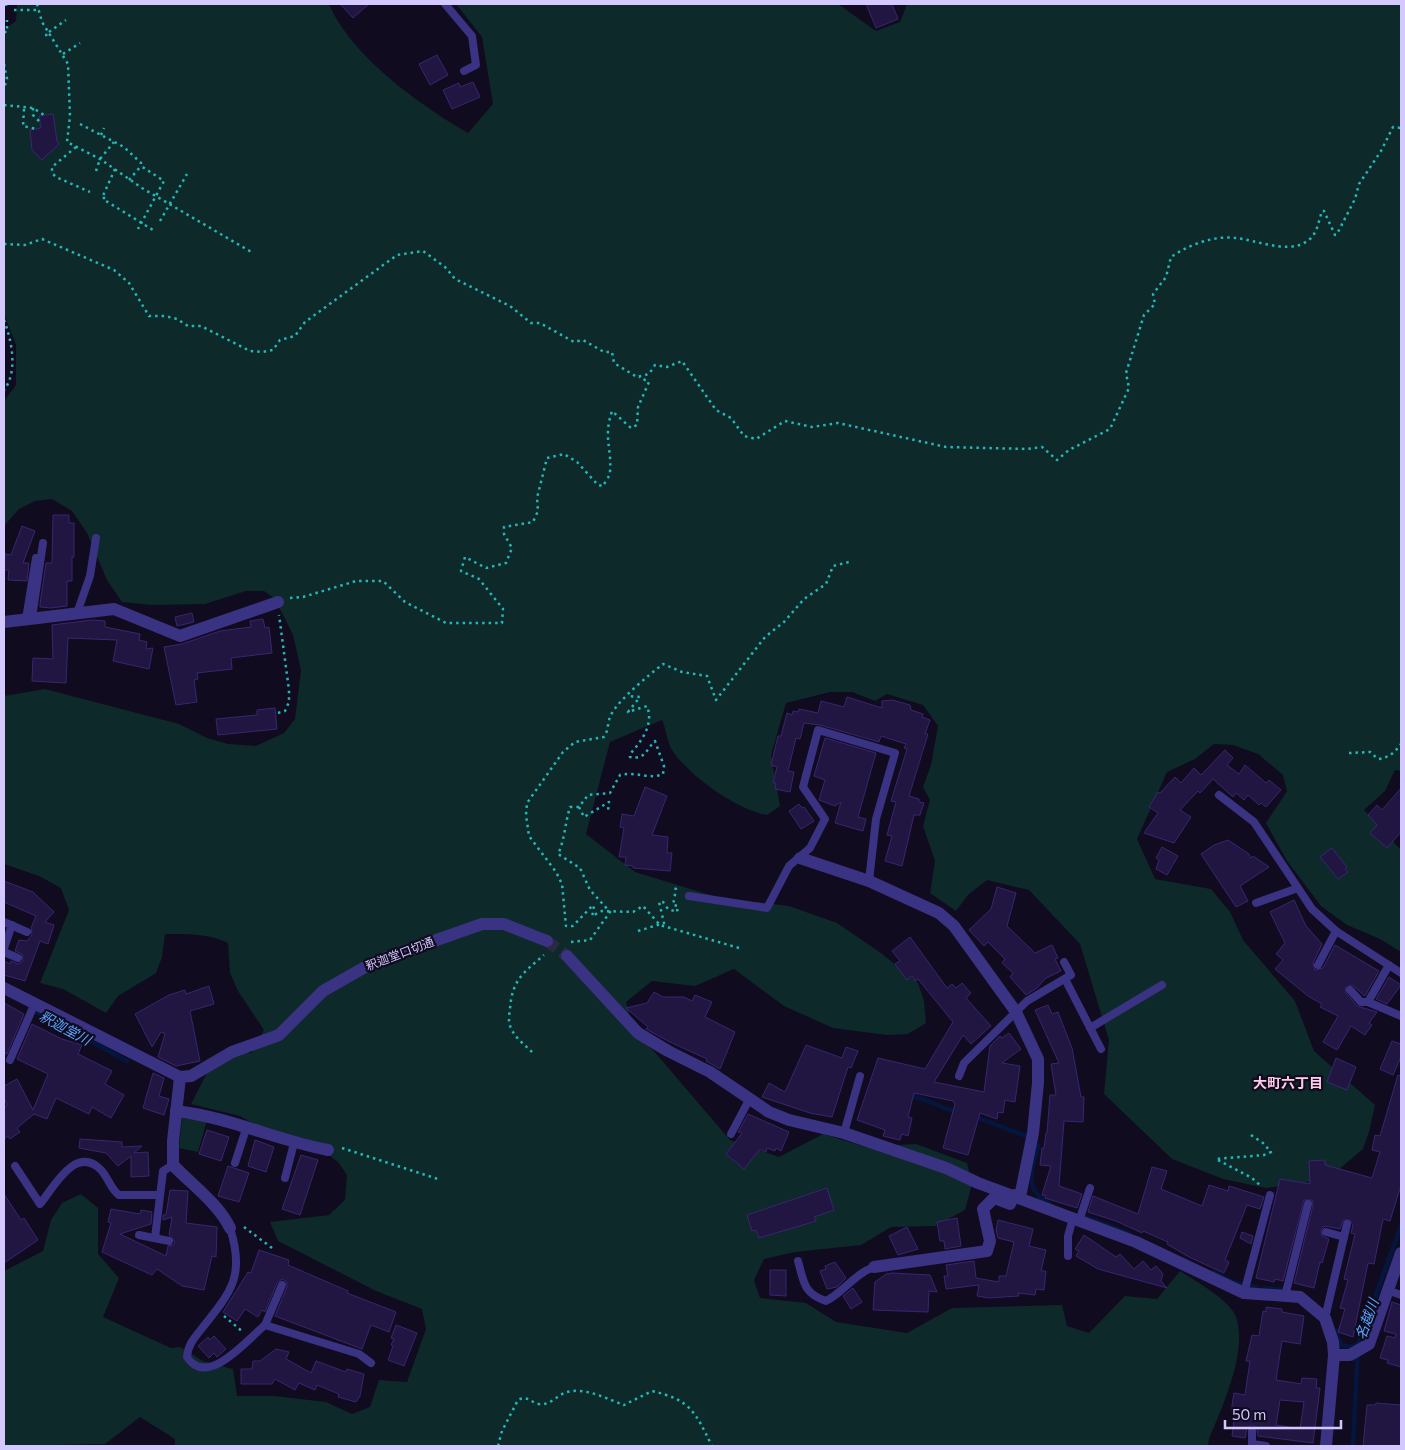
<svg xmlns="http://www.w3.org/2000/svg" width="1405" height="1450" viewBox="0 0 1405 1450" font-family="Commissioner,'Noto Sans JP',sans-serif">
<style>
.green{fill:#0d292a}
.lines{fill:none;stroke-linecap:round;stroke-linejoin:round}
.stream{stroke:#05163e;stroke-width:4.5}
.building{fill:#211542;stroke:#392670;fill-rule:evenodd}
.street-tunnel{stroke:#2d2841;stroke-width:12;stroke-dasharray:12 6;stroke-linecap:butt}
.path{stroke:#24b7b8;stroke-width:2.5;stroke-dasharray:2.5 4;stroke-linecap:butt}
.lane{stroke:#3a3282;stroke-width:8}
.street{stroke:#3a3282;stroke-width:12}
.labels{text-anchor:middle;stroke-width:4.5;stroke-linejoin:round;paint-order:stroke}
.street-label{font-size:12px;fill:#d3c9ff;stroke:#100b1f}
.water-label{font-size:14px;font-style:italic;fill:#57a6ff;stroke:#100b1f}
.neighbourhood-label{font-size:14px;font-weight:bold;fill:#ffcbe9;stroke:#100b1f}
</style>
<rect width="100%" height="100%" fill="#100b1f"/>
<!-- green -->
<g class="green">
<path d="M17,4H329C351,56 420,105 468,133L493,104L482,37L456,4H838L876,31L900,22L907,4H1401V771L1395,770L1385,791L1364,810L1401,850V952L1380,939L1347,925L1321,906L1287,861L1266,823L1287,791L1283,775L1258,754L1233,745L1214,744L1195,759L1167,772L1137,839L1155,879L1211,889L1230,912L1243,940L1295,1001L1314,1051L1375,1105L1369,1132L1363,1149L1338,1170L1311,1182L1266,1188L1223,1179L1172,1159L1104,1094L1109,1040L1080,944L1029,890L987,880L968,895L956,911L930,893L935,861L923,826L930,800L923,787L931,765L938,726L923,705L887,694L875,701L852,692H830L786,703L771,755L780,806L767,815C737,810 689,776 672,750C667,741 666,729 662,720L610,742L586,834L635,872L733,902H759L789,906L837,923L881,953L918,983L924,1001L926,1023L908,1034L887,1035L833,1028L784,1006L734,969L695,986L652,981L626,1002L635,1036L653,1050L730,1140L779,1157L823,1134L866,1147L916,1144L967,1163L972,1184L965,1210L935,1226L891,1227L861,1245L795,1252L764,1259L754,1280L760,1298L806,1303L836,1322L907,1333L952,1308L1062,1305L1067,1326L1089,1333L1125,1296L1157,1299L1180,1271C1194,1280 1231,1301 1236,1317C1248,1351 1222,1408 1209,1439L1208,1446H175V1439L140,1417L105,1444L4,1446V1271L43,1251L51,1220L62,1203L81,1194L98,1208V1254L119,1278L103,1317L171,1348L180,1347L203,1361L233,1369L237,1396H274L326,1402L352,1414L370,1407L379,1380L407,1382L426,1329L422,1309L376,1291L278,1241L270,1222L329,1215L345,1200L347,1175L338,1162L307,1139L258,1127L240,1116L191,1104L207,1073L239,1053H252L264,1030L238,991L230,973L228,943C207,933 188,934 165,934L162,957L156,973L118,996L106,1013L63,989L40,983L69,910L61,888L39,876L4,864V696L45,689L179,724L207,738L228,744L256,746L284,733L295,719L301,670L293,635L275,599L264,591H246L205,604L152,605L122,602L107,580L87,533L72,511L52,499L35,501L19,509L4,526V401L16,385V345L4,314V30L16,21Z"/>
<polygon points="182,1118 207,1120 198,1152 179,1148"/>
</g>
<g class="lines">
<!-- stream -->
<g class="stream">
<polyline points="31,1009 127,1061"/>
<path d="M909,1095C927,1099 941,1108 958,1112"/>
<path d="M973,1116L1026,1136L1038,1146C1032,1170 1022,1189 1050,1204"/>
<polyline points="1083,1216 1129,1233"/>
<polyline points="1214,1272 1233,1282 1258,1288"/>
<polyline points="1265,1288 1288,1290"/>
<polyline points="1336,1331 1341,1345 1351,1347 1358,1344"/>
<polyline points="1353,1446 1358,1344 1401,1226"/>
</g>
</g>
<!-- building -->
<g class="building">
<polygon points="340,4 369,4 353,18"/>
<polygon points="866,4 892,4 898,19 876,28"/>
<polygon points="437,55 448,75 430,85 419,64"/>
<polygon points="473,82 480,97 452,109 443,90 459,83 460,87"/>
<polygon points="53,114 57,141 59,144 42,160 32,150 30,130 41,128 39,116"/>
<polygon points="53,515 69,515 69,523 74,523 74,557 72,557 72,581 67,581 67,606 51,608 40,607 40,604 46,563 52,563"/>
<polygon points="22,526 35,531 23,563 29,563 27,581 8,580 9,570 4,570 5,554 11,555"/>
<polygon points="192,613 194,622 177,626 175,617"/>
<polygon points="263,619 265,628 269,627 272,653 231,658 232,669 197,673 198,679 194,680 197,702 176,705 164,647 182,644 220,631 251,627 250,621"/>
<polygon points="92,620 105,621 105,627 140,634 139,640 147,642 146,649 153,648 149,669 113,661 117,640 68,638 66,683 32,681 33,658 53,659 52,625"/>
<polygon points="847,697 882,708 882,701 892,700 910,705 911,710 923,714 922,717 930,720 925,734 928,734 909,796 919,799 919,802 924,803 920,815 914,815 902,866 885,861 892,836 887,835 896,802 891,801 907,749 904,748 906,744 881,736 879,742 820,725 804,723 800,739 796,738 788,771 794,772 790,792 775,789 776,783 773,783 777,767 771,765 778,736 781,736 787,713 792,715 793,711 798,712 799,709 818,713 821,701 844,707"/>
<polygon points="275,708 277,729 218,735 216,719 257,715 257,710"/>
<polygon points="825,738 876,753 858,817 866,819 863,831 835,823 841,802 835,806 819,800 825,780 814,776"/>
<polygon points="1225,750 1233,758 1227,765 1239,774 1245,765 1266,783 1269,780 1281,790 1266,807 1261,803 1259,805 1248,795 1244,800 1236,793 1233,797 1213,779 1200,793 1198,791 1180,810 1191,817 1174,843 1144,833 1158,813 1149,807 1158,792 1160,793 1175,777 1181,783 1194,768 1201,775"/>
<polygon points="645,787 667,796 652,835 668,837 667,853 672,853 670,871 633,868 633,866 625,865 626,857 619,857 624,828 620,827 622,814 634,816"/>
<polygon points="1401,788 1401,832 1387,848 1370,833 1377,825 1368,815 1377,805 1382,810"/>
<polygon points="799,804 802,808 804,807 814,821 801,829 789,811"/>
<polygon points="1228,840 1249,854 1251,858 1253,856 1269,867 1240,886 1248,901 1236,907 1201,854 1214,845"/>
<polygon points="1162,847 1178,856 1167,875 1156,869 1159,860 1156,858"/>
<polygon points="1332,848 1347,867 1345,869 1348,872 1338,879 1320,857"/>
<polygon points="4,881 33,892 54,912 45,922 54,925 48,944 40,941 25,981 4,975 4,961 10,964 11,961 18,964 23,961 22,954 15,951 19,940 27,941 32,935 31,928 36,916 4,902"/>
<polygon points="997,887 1016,893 1007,926 1035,953 1052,945 1058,958 1055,959 1061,971 1046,978 1037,988 1026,995 1010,977 1013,973 1002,963 1005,959 988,942 984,946 969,930 991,909"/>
<polygon points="1294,900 1306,926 1322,944 1313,963 1315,970 1323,968 1335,945 1379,971 1365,996 1352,985 1345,988 1346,993 1357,1006 1377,1012 1369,1023 1372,1025 1365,1035 1351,1026 1337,1050 1323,1042 1338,1016 1320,1007 1322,1004 1308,996 1275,969 1283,960 1276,954 1285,943 1270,912"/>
<polygon points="910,937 947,988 952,984 956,988 962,983 971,993 966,998 991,1026 971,1044 963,1035 934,1082 984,1092 990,1046 1000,1036 1002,1038 1009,1033 1021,1049 1002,1063 1020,1066 1015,1102 1005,1100 1003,1113 998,1112 997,1119 980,1113 968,1155 943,1148 955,1104 953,1101 914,1093 908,1117 912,1118 908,1136 902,1134 900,1140 883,1136 885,1130 857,1120 878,1058 925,1069 953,1022 918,979 915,981 912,976 907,980 895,964 900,961 892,951"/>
<polygon points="1389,977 1401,985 1387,1004 1376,999"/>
<polygon points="209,986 214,1004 190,1011 200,1061 176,1066 158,1057 165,1034 161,1032 152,1047 135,1014 169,995 185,990 186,994"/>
<polygon points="654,992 663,997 684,997 692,1001 695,995 712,1002 705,1017 735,1032 720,1069 706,1061 707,1059 668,1041 646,1029 648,1027 626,1008 647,1003"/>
<polygon points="4,1003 24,1014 7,1054 4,1053"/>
<polygon points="1048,1005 1052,1014 1058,1012 1072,1048 1081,1097 1084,1097 1083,1122 1064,1121 1059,1186 1082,1194 1077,1208 1045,1198 1046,1196 1042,1195 1051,1166 1040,1165 1042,1148 1044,1148 1046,1133 1047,1133 1050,1095 1056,1095 1051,1064 1059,1063 1035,1010"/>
<polygon points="32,1024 62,1039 82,1045 78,1054 112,1071 105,1084 124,1095 111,1118 92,1107 89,1114 56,1098 47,1119 34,1114 17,1128 20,1132 10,1139 8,1136 4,1139 4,1108 7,1105 4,1098 4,1086 17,1079 33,1110 48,1074 17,1059"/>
<polygon points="1392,1041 1401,1044 1401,1057 1393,1075 1380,1069"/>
<polygon points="806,1045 842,1058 846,1047 858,1051 851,1068 848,1067 832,1117 810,1113 762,1097 769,1083 785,1092"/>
<polygon points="1336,1058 1356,1067 1347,1090 1327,1082"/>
<polygon points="153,1073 164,1078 159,1096 169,1099 164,1115 143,1108"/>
<polygon points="1398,1075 1401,1076 1401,1185 1390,1221 1383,1219 1374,1264 1368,1263 1353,1337 1338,1332 1345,1309 1340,1308 1348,1280 1344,1279 1355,1234 1351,1233 1353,1225 1350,1220 1343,1220 1340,1229 1325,1226 1321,1230 1322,1236 1329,1239 1322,1263 1320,1262 1314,1288 1294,1283 1313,1205 1312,1200 1304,1200 1283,1281 1275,1279 1274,1282 1256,1278 1280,1179 1310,1184 1309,1161 1325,1160 1325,1165 1372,1178 1380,1152 1372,1150 1375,1135 1380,1136"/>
<polygon points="748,1114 789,1132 781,1151 776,1148 775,1151 767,1148 766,1152 760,1149 744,1169 726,1154 742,1133 738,1132"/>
<polygon points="207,1130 229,1137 221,1161 199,1154"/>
<polygon points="80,1139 122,1142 122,1147 142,1146 134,1153 148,1152 149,1176 131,1177 131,1156 118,1166 106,1153 79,1148"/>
<polygon points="255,1140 274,1147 266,1172 248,1166"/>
<polygon points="301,1155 318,1160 300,1215 282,1209"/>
<polygon points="228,1166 249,1173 239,1202 218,1196"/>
<polygon points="1152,1167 1167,1171 1161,1189 1202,1206 1209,1185 1228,1191 1229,1186 1264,1197 1260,1209 1247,1205 1225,1260 1229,1262 1224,1273 1189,1257 1167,1244 1168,1242 1143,1231 1142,1233 1116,1221 1088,1212 1093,1196 1138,1214"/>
<polygon points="827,1188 834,1210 814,1217 816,1221 759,1238 756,1230 752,1231 747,1215"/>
<polygon points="170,1190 188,1191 186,1223 217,1227 216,1257 212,1256 204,1290 182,1286 157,1269 152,1275 102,1252 111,1223 108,1222 111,1209 140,1214 141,1210 152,1212 151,1224 120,1234 166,1256 168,1246 173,1245 175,1242 169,1235 172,1217 163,1220 163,1215 166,1215"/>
<polygon points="4,1194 21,1220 24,1218 38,1240 4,1263"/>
<polygon points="957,1218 961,1246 945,1249 944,1241 940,1241 937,1222"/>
<polygon points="998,1220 1033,1229 1029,1246 1046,1250 1041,1271 1046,1271 1044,1290 1036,1289 1035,1295 1018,1293 1019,1296 989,1298 977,1296 979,1285 946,1289 944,1276 948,1276 946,1265 974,1261 976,1278 999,1282 999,1276 1006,1276 1014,1242 998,1238 996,1230"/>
<polygon points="907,1227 918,1249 898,1255 889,1236"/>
<polygon points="1242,1232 1253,1236 1251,1244 1240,1238"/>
<polygon points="1084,1235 1116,1257 1120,1254 1134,1269 1143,1261 1151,1270 1156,1266 1163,1274 1161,1281 1167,1288 1098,1269 1076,1256 1079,1251 1075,1249"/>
<polygon points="259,1250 289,1260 288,1265 348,1291 347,1293 396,1312 389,1332 371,1325 362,1349 275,1316 287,1287 287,1282 282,1279 277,1283 265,1312 262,1310 258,1317 245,1309 237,1321 223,1312 248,1272 251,1273"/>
<polygon points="835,1262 846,1278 837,1287 827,1289 820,1271 826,1269 825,1266"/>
<polygon points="770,1270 786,1270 786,1296 770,1295"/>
<polygon points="892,1273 930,1275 937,1292 929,1291 928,1312 873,1310 875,1282 886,1274"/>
<polygon points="853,1288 862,1302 851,1309 843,1296"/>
<polygon points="1392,1302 1401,1305 1401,1367 1387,1363 1388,1360 1380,1358 1387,1336 1395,1338 1396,1334 1384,1331"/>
<path d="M1266,1307L1282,1309V1312L1304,1316L1300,1344L1282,1341L1276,1380L1301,1384L1302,1378L1317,1379L1316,1388H1320L1313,1443L1258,1436L1257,1429L1252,1425L1247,1428L1245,1438L1232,1436L1235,1413L1231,1412L1234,1393L1245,1395L1250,1361H1246L1252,1335L1259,1336L1263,1311L1266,1312ZM1280,1400L1304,1402L1300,1429L1276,1425Z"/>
<polygon points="396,1325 417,1333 404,1366 388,1360 393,1346 391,1345 394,1339 391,1338"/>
<polygon points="214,1336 226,1349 217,1357 214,1353 209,1358 198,1346 208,1337 210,1340"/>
<polygon points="276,1349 289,1352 286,1359 311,1373 316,1361 346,1372 347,1369 364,1374 360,1396 356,1402 338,1397 339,1394 317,1385 315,1390 299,1383 295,1390 275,1379 272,1384 241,1384 241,1369 252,1369 253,1361 260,1361"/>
<polygon points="1376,1403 1401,1405 1401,1446 1363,1446 1367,1405 1375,1405"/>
</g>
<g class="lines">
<!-- street-tunnel -->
<polyline class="street-tunnel" points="547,941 567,956"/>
<!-- path -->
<g class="path">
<polyline points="6,4 6,6"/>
<polyline points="37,4 42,22 68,64 70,116 67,142 100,159 142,188 253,253"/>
<polyline points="14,10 38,10"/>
<polyline points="4,32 7,32 7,20"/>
<polyline points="49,32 66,20"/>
<polyline points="45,35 51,35"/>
<polyline points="63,54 80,43"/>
<polyline points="4,64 7,79 4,88"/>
<polyline points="4,105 33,108 44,115"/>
<polyline points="33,108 33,115 40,122"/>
<polyline points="24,109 23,126 36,129"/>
<polyline points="80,124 124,147 141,163 141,166 164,181 138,229"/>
<polyline points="101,135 104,128"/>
<polyline points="76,147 52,167 52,173 56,177 90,192"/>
<polyline points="115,169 102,198 106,198 106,201 153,230"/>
<polyline points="96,171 100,159 114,142"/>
<polyline points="129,180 141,166"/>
<polyline points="160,221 187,174"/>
<path d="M4,244L25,245L42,239L114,270L129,283L149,316H165L177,319L188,326H201L250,351L262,352L273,350L280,340L295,336L305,322L397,255L423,251L445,267L455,279L510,306L531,323H540L574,342L583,340L604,352H612L614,363L637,377L649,374L655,365L667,367L682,361L716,410L731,418L744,436L756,439L785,421L812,427L838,423L946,447L1027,449L1042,447L1057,460L1069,450L1110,429L1129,388L1126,373L1144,315L1155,304L1153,294L1166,277L1171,257C1188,245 1215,235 1236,238C1255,240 1286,253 1304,243C1317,237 1318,223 1322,211H1324L1335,235L1337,234L1355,199L1359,184L1381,151L1393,127L1401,128"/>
<path d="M4,320C12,341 18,372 4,390"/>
<path d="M290,598L303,597L356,581H383L405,602L446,623H502L503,609L479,579L461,571L465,557L486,568L506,563L512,548L504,534V527L533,522L538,511L537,498L547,458L564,454L577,462L598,485L603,486C605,482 610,476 610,472C612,448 603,438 612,411L631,428L637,425L638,407L649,382L639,377"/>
<polyline points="278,713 285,711 289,702 289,690 279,615"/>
<path d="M1349,753L1370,752L1378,759C1389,758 1395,752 1401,744"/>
<polyline points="579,807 584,817 609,802 608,811"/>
<polyline points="638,931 664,923 659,902 663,902 668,909 677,912 678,906 673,905 676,889 671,887"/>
<path d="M571,942L590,940L610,912L590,890L580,868L558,854C565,839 565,823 570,807H579L588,795L610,793L620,775C635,771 651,780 663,774L664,766L655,741C646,749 646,760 630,757V754C642,741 654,724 647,706L628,712L640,697L628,696"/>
<path d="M739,948L660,925L643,906L633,912L602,911L592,916L594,909L593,905L573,926H566L562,884L556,872L529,836L526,815L527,803L563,752L575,742L604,737C609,730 607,722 611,715C618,700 649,675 663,664L682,672L707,676L716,700L765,637L784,622L804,599L826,584L833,566L849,562"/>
<path d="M532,1052C525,1045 515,1038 511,1028C508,1023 509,1015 510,1009C512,980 523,973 544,955"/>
<polyline points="1251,1135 1263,1143 1271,1152 1264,1155 1216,1159 1252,1178 1262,1187"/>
<polyline points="342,1148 441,1180"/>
<polyline points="244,1227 272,1248"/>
<polyline points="224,1316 243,1332"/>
<path d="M498,1446L502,1431L518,1400C527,1395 530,1402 539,1404C550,1406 557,1395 567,1392C585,1387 607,1399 624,1405L652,1391C691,1400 695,1412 712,1446"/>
</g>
<!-- lane -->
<g class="lane">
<polyline points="445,4 472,36 476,65 464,71"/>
<polyline points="77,613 90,576 96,538"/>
<polyline points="32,618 43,543"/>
<polyline points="26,619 36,558"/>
<polyline points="1219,795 1254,822 1312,909 1336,931 1401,973"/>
<polyline points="689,896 767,908 789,866 810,848 825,819 803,787 818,730 895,753 876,819 869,881"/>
<polyline points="1256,903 1298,888"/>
<polyline points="4,922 27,932"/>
<polyline points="4,948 12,925"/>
<polyline points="4,952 18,958"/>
<polyline points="1318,965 1336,931"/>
<polyline points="1065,979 1101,1049"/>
<polyline points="1350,990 1361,1002 1368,1002 1401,1016"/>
<polyline points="1368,1002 1389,965"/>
<polyline points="1090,1028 1162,985"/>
<polyline points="10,1060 35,1003"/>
<polyline points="959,1076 964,1063 1027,1001 1071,975 1064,962"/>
<polyline points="844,1133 860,1076"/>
<polyline points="731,1134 750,1098"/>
<polyline points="235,1163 246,1129"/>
<path d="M15,1166L40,1204C54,1187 76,1144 101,1170C108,1177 111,1190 119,1195H160"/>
<polyline points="285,1178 294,1143"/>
<polyline points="1079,1221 1090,1188"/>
<path d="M230,1228C245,1275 232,1291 203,1327C195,1337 188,1344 187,1357C207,1389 248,1339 265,1325L359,1354L371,1363"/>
<polyline points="1326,1232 1344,1237"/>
<polyline points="139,1235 169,1241"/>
<polyline points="155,1238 163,1171 173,1165"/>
<polyline points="1068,1256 1068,1236 1073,1218"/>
<path d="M798,1261C804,1282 803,1293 826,1301C844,1292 854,1274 874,1267"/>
<polyline points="1387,1290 1401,1295"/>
<polyline points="1244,1293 1270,1195"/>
<polyline points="1285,1296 1308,1204"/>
<polyline points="1325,1318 1347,1224"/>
<polyline points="265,1325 282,1285"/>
<polyline points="1252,1431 1252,1444 1266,1446"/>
</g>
<!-- street -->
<g class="street">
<polyline points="4,622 114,609 180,636 278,602"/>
<polyline points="800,858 869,881 939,913 954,926 1016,1012 1038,1059 1038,1083 1033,1133 1020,1197"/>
<polyline points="567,956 638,1033 668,1051 710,1072 769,1112 789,1120 844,1133 946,1168 978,1183 1136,1242 1244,1293 1300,1297 1325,1318 1333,1342 1334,1355 1326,1446"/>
<polyline points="4,988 180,1077 191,1076 232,1052 279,1035 323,991 374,962 482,924 504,924 547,941"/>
<path d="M180,1077L173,1141V1165C192,1185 218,1203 230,1228"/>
<path d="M176,1111C228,1117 276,1140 328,1150"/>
<polyline points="874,1267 987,1251 990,1241 983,1209 994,1198 1010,1204 1014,1195"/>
<polyline points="1334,1355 1350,1355 1369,1344 1401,1253"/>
</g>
</g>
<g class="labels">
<!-- street labels -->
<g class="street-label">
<text transform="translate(400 954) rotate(-21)" y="4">釈迦堂口切通</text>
</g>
<!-- water labels -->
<g class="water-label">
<text transform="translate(65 1028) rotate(28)" y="5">釈迦堂川</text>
<text transform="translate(1367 1319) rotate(-70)" y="5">名越川</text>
</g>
<!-- neighbourhood labels -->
<g class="neighbourhood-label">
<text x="1288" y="1088">大町六丁目</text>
</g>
</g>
<!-- border -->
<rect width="1405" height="1450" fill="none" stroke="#d3c9ff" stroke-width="10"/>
<!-- scale -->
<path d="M1225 1420v8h116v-8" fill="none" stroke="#d3c9ff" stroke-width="2.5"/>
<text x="1232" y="1420" font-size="15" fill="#d3c9ff" stroke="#100b1f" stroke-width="4" paint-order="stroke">50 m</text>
</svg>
